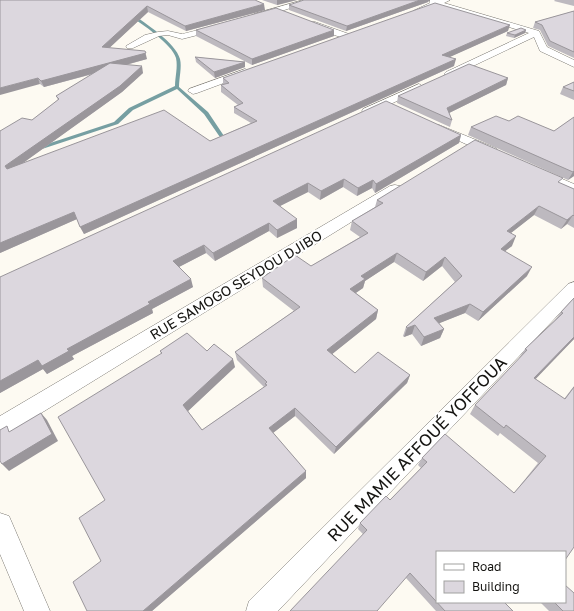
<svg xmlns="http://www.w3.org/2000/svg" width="574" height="611" viewBox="0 0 574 611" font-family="'Golos Text',sans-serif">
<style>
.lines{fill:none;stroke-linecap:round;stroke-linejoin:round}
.stream{fill:#769fa2;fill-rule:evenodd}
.minor-casing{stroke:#7b7872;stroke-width:1}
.minor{fill:#fff;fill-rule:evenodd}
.wall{fill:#bdb9bf}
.shaded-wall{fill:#9a969b}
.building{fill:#dcd7de;stroke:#9a969b}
.labels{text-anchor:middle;stroke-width:4;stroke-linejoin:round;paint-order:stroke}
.street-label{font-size:14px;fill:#151411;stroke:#fff}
.near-street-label{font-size:17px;fill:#151411;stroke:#fff}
</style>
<rect width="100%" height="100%" fill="#fdfaf2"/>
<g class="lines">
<!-- stream -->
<path class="stream" d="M130,14H132C145,23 176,43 180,59C182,67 179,78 179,87L208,112L228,142V143H224L204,114L177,89L133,110L118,124L39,150H35V148L114,122L129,108L175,86C175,77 178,67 176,58C172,44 142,24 130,16Z"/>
<!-- minor casing -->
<g class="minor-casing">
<g id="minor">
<polygon points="303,0 315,0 260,18 254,18 253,16 254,14"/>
<polygon points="430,0 450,0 444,3 539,31 547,47 574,60 574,67 540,51 534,37 452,76 446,76 444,74 446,72 529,33 438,6 417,13 413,11 430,3"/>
<polygon points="309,22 315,22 349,34 350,36 349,38 343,38 309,26"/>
<polygon points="218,25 221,25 221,29 182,39 168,35 159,36 133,48 127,48 126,46 145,35 158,32 168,31 182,34"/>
<polygon points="245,69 248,70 250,72 248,74 197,93 193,94 188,91 189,89"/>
<polygon points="419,84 424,87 423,89 371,113 363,113 362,111 363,109"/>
<polygon points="439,125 496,148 498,151 496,154 488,154 435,130 433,128 435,126"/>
<polygon points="539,169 574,184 574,193 535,176 533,173 535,170"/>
<polygon points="395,185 400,186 402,189 400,192 7,434 0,437 0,416 390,186"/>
<polygon points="574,282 574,298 278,611 246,611 249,601 568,284"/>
<polygon points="0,513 9,516 50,611 24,611 0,554"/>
</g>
</g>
<!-- minor -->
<use href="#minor" class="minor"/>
</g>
<!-- wall -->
<g class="wall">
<polygon points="0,0 265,10 186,31 148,12 109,48 147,59 126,65 143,73 122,92 23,163 210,141 251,123 234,113 234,107 238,105 221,92 221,85 223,85 223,78 508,31 449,57 454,66 84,234 77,219 0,253 0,131 32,120 58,100 56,96 93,74 44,87 40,84"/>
<polygon points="262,0 297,0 277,5"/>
<polygon points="554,0 574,0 574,6 554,1 555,0"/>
<polygon points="428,2 346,31 289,10 289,5"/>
<polygon points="574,11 574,58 548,46 540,30 533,28 535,22"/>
<polygon points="196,30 334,36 252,65 196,36"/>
<polygon points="526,30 525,33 514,38 506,36 507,33"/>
<polygon points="195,57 245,62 245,67 215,78 196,62"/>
<polygon points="508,78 506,85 449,113 452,120 450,127 397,103 398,96"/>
<polygon points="574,82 574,100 560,94 563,87"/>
<polygon points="574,117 574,176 568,180 468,135 471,127 509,121 554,131"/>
<polygon points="461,135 459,143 375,193 372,188 357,196 343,187 320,200 308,192 280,206 297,228 277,238 269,231 215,261 206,253 179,267 193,287 152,309 153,313 72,356 74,359 47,374 43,369 0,393 0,277"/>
<polygon points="560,183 574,189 574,228 567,224 561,229 534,215 511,233 512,246 505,251 527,276 478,321 465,313 439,323 444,329 440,338 421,346 412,334 404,337 403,336 406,327 455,282 442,266 423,281 394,262 365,281 363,288 356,293 378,310 376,319 332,354 355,373 410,375 407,383 334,454 295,416 273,433 306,471 306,478 152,611 87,611 101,561 105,500 161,354 160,351 207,351 235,367 188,411 202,430 264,387 237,360 235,352 294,311 263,287 262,278 311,266 360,237 350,230 352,221 375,207 377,200"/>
<polygon points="574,298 574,339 535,379 564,399 574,386 574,547 565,552 437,552 513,611 436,611 406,578 358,529 360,523 390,500 421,468 418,465 422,458 514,493 538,463 500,433 498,436 470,414 475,405 520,358 519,358 525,349 554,321 561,312"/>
<polygon points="540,602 565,602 574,611 549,611"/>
</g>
<!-- shaded-wall -->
<g class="shaded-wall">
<polygon points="277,0 297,0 277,5"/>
<polygon points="420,0 430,0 428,2 346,31 347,26"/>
<polygon points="264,4 265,10 186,31 185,26"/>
<polygon points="147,6 148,12 104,53 102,47"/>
<polygon points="510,25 508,31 441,61 442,55"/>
<polygon points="334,30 334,36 252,65 252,59"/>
<polygon points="526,30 525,33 514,38 515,35"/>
<polygon points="145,51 147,59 44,87 41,81"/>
<polygon points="456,59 454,66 84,234 80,227"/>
<polygon points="245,62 245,67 215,78 214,72"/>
<polygon points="142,66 143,73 122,92 9,173 5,166"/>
<polygon points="38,78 40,84 0,95 0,88"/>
<polygon points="508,78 506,85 445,115 447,108"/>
<polygon points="461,135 459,143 375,193 376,184"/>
<polygon points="574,171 574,176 568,180 573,172"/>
<polygon points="344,179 343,187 320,200 321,191"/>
<polygon points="373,180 372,188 357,196 358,188"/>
<polygon points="308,183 308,192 274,209 273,201"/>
<polygon points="539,206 534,215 502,240 507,231"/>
<polygon points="74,212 77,219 0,253 0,243"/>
<polygon points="573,215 567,224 561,229 567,220"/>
<polygon points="297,219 297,228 277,238 277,230"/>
<polygon points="269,223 269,231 215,261 213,253"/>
<polygon points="516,236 512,246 496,258 501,249"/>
<polygon points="204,245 206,253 175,269 173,261"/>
<polygon points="397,253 394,262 365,281 363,288 348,298 350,289 361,276"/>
<polygon points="445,257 442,266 423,281 426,272"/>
<polygon points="532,267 527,276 478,321 483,312"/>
<polygon points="191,279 193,287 152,309 153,313 72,356 74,359 47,374 43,369 0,393 0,381 38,360 67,349 148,302"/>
<polygon points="470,304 465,313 430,327 434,318"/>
<polygon points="378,310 376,319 326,359 327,350"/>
<polygon points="415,325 412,334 404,337 407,328"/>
<polygon points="444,329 440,338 421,346 424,337"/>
<polygon points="574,337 574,339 528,387 534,378"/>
<polygon points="233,359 235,367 186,413 183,405"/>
<polygon points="410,375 407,383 334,454 336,447"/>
<polygon points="295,408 295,416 269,436 269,428"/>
<polygon points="41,413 47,420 58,441 9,471 2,464"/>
<polygon points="306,471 306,478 152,611 143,611"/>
</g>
<!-- building -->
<g class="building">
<polygon points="0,0 255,0 264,4 185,26 147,6 102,47 145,51 146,53 41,81 38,78 0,88"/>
<polygon points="304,0 420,0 347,26 289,5"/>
<polygon points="435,3 510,25 442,55 456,59 80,227 74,212 0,243 0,131 22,118 32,120 59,99 56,96 110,63 142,66 120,86 5,166 7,169 164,110 210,141 257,121 234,107 243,103 221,85 229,83 223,78"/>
<polygon points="276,8 334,30 252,59 196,30"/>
<polygon points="574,11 574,52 550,41 542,25 535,22"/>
<polygon points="521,28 526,30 515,35 507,33"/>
<polygon points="195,57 245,62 214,72"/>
<polygon points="469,64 508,78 447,108 452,120 398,96"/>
<polygon points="574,82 574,91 563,87"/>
<polygon points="386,101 461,135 376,184 373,180 358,188 344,179 321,191 308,183 273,201 297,219 277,230 269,223 213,253 204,245 173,261 191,279 148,302 150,304 67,349 69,351 42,366 38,360 0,381 0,277"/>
<polygon points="496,116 509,121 518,116 554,131 574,117 574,171 573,172 471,127"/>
<polygon points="475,140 563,178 558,182 574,189 574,216 573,215 567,220 539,206 507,231 516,236 501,249 532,267 483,312 470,304 434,318 444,329 424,337 415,325 407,328 406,327 462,276 445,257 426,272 397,253 361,276 365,279 350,289 378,310 327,350 355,373 378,352 410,375 336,447 295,408 269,428 306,471 143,611 87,611 73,582 101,561 79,518 105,500 58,417 162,353 160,351 187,333 207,351 214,344 233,359 183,405 202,430 267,385 265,384 267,382 235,352 300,307 262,278 295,255 311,266 368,233 352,221 383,203 377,200"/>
<polygon points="574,298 574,337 534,378 565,399 574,387 574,547 565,560 565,552 437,552 437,602 504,602 513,611 445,611 410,573 377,611 290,611 367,530 360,523 386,496 390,500 427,462 422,458 445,434 514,493 546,456 506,425 504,428 475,405 527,350 525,349 563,313 561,312"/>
<polygon points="41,413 52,434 2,464 0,461 0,430 7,426 9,432"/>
<polygon points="565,585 574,593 574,611 563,611 554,602 565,602"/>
</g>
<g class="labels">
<!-- street labels -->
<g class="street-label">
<text transform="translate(236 285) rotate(-31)" y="5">RUE SAMOGO SEYDOU DJIBO</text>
</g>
<!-- near-street labels -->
<g class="near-street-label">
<text transform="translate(417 449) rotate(-46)" y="6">RUE MAMIE AFFOUÉ YOFFOUA</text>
</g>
</g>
<!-- legend -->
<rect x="436" y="551" width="130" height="52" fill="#ffffff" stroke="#a1a1a0"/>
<rect x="444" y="564" width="20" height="6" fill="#ffffff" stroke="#a1a1a0"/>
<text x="472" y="571" font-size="12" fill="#151411">Road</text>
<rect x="444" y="581" width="20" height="12" fill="#dcd7de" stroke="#a1a1a0"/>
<text x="472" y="591" font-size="12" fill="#151411">Building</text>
</svg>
